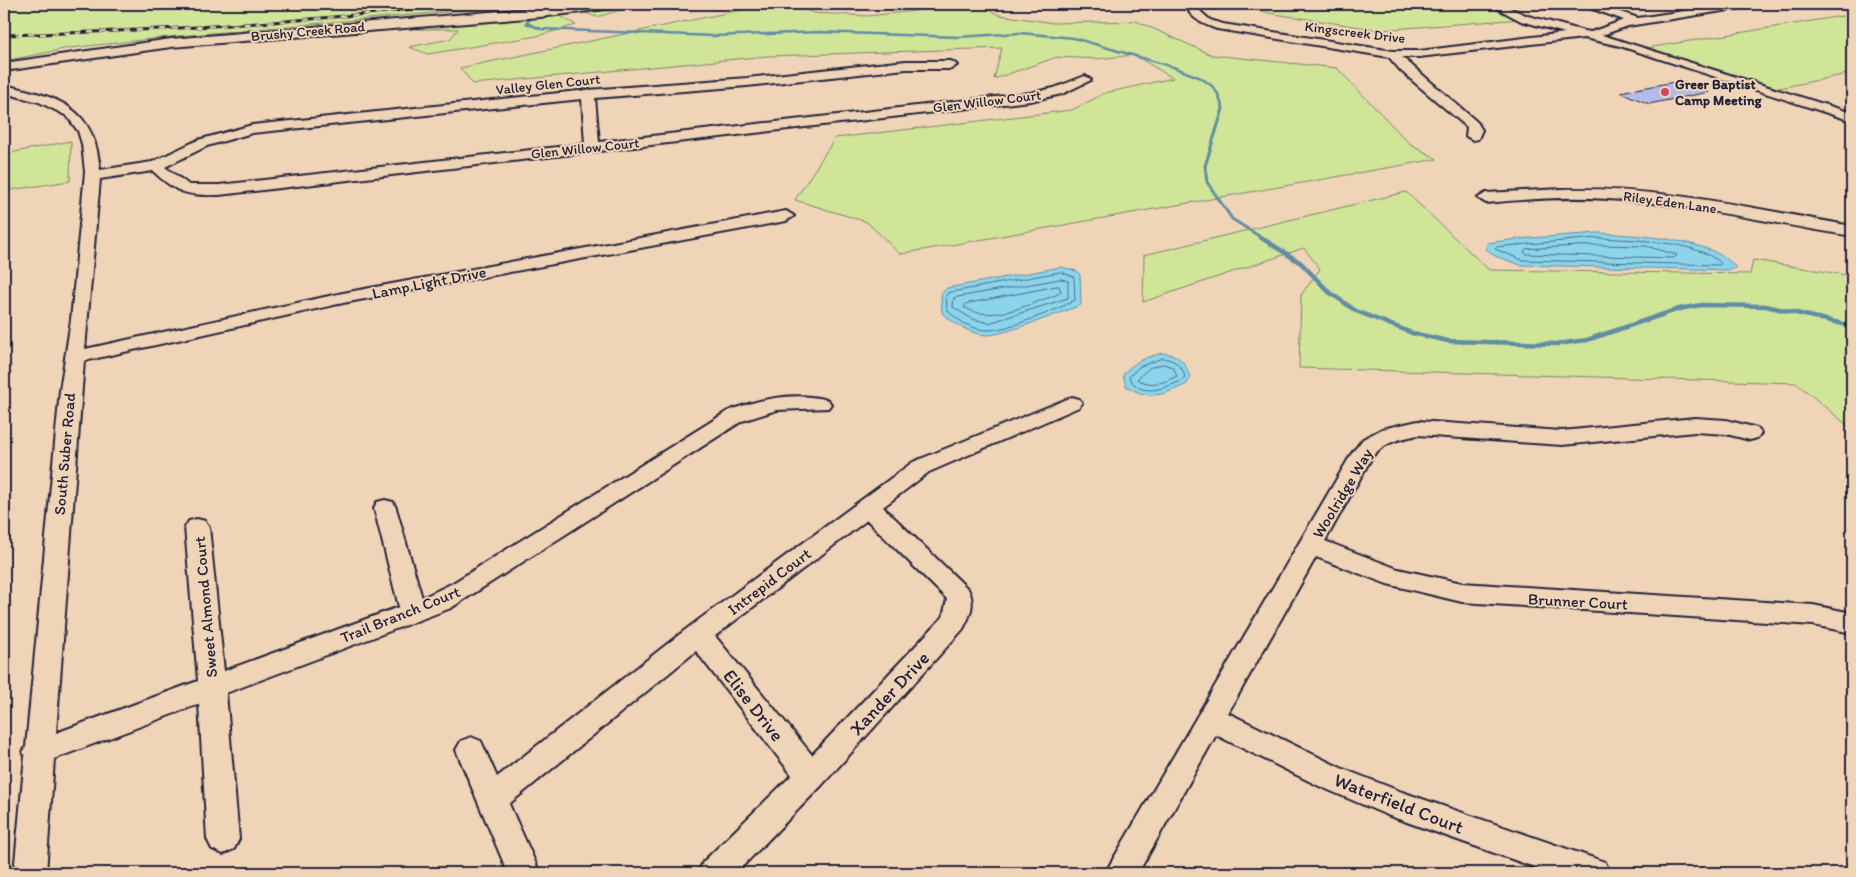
<svg xmlns="http://www.w3.org/2000/svg" width="1856" height="877" viewBox="0 0 1856 877" font-family="Itim,sans-serif">
<style>
.green{fill:#d1e599;stroke:#7a846a}
.water{fill:#8bd5ec;stroke:#618da5}
.lines{fill:none;stroke-linecap:round;stroke-linejoin:round}
.shore{stroke:#4c6a82;stroke-width:1}
.stream-far2{stroke:#618da5;stroke-width:2.5}
.stream-far1{stroke:#618da5;stroke-width:3}
.stream{stroke:#618da5;stroke-width:4.5}
.building{fill:#b4bbec;stroke:#22223b}
.minor-casing{stroke:#22223b;stroke-width:4}
.major-casing{stroke:#22223b;stroke-width:4}
.minor{fill:#f0d4b7;fill-rule:evenodd}
.major{fill:#f0d4b7;fill-rule:evenodd}
.rail-casing{stroke:#22223b;stroke-width:3}
.rail{stroke:#f0d4b7;stroke-width:2;stroke-dasharray:6;stroke-linecap:butt}
.poi-dot{fill:#d1495b;stroke:#f0d4b7;stroke-width:2}
.labels{text-anchor:middle;stroke-width:4;stroke-linejoin:round;paint-order:stroke}
.far-street-label{font-size:14px;fill:#22223b;stroke:#f0d4b7}
.far-poi-label{font-size:14px;font-weight:bold;fill:#22223b;stroke:#f0d4b7;text-anchor:start}
.street-label{font-size:16px;fill:#22223b;stroke:#f0d4b7}
.near-street-label{font-size:19px;fill:#22223b;stroke:#f0d4b7}
</style>
<rect width="100%" height="100%" fill="#f0d4b7"/>
<filter id="ink" filterUnits="userSpaceOnUse"><feTurbulence type="fractalNoise" baseFrequency=".02" numOctaves="2"/><feDisplacementMap in="SourceGraphic" scale="10" xChannelSelector="R" yChannelSelector="G"/><feConvolveMatrix kernelMatrix="1 2 1 2 8 2 1 2 1" color-interpolation-filters="sRGB"/></filter>
<g filter="url(#ink)">
<!-- green -->
<g class="green">
<polygon points="4,4 533,4 179,36 69,48 4,61"/>
<polygon points="627,4 640,4 597,17 580,11"/>
<polygon points="770,4 787,4 814,13 868,16 978,4 999,15 1054,23 1136,21 1212,55 1337,68 1409,143 1437,159 900,254 867,222 795,200 835,138 1072,110 1105,93 1173,78 1134,55 1097,59 1057,57 994,79 1002,48 768,56 473,84 460,68"/>
<polygon points="1243,4 1496,4 1521,19 1380,30 1268,13"/>
<polygon points="557,14 576,25 537,36 428,54 409,47 450,39 458,29 416,29 425,24"/>
<polygon points="1842,16 1852,20 1852,73 1775,89 1647,48"/>
<polygon points="71,141 70,181 4,191 4,154"/>
<polygon points="1406,192 1489,270 1750,274 1753,260 1852,276 1852,429 1796,383 1299,368 1301,295 1320,269 1304,248 1143,302 1144,255"/>
</g>
<!-- water -->
<g class="water">
<path d="M1598,233C1633,235 1715,238 1736,268L1730,270L1520,265L1495,256L1486,249L1487,243L1517,239Z"/>
<path d="M1061,267L1077,271L1080,275L1081,305C1065,311 1001,336 987,335C969,334 955,324 942,313L941,294L947,288Z"/>
<path d="M1162,353C1179,354 1186,362 1190,378L1187,384C1163,395 1150,401 1126,386L1123,375C1132,362 1147,357 1162,353Z"/>
</g>
<g class="lines">
<!-- shore -->
<g class="shore">
<path d="M1598,238C1633,240 1694,240 1721,263L1719,265L1522,260L1495,249L1497,247Z"/>
<polygon points="1598,245 1646,246 1677,255 1674,258 1526,254 1524,252 1526,249"/>
<path d="M1061,272L1074,277L1075,300C1058,310 1007,330 988,330C972,330 957,320 947,310L946,296L948,293Z"/>
<polygon points="1061,279 1068,281 1068,298 989,323 972,319 953,307 954,298"/>
<path d="M1059,286L1061,292L1056,295C1029,304 991,324 964,307L966,304Z"/>
<path d="M1163,358C1175,360 1181,365 1185,376L1183,380C1165,388 1140,399 1129,377L1139,367Z"/>
<path d="M1163,364L1173,367L1177,376C1163,383 1151,387 1137,379L1149,368Z"/>
</g>
<!-- stream-far2 -->
<g class="stream-far2">
<polyline points="518,6 524,10"/>
<polyline points="533,17 526,23 541,29 714,36 818,32 958,37 1020,33 1074,38 1173,67 1201,78 1212,86 1218,94 1222,106"/>
</g>
<!-- stream-far1 -->
<polyline class="stream-far1" points="1222,105 1223,109 1205,166 1207,182 1232,219 1262,238"/>
<!-- stream -->
<polyline class="stream" points="1260,237 1301,263 1329,292 1356,311 1412,333 1448,341 1557,344 1587,340 1679,309 1701,305 1766,306 1852,326"/>
</g>
<!-- building -->
<polygon class="building" points="1680,81 1709,92 1649,104 1620,92"/>
<g class="lines">
<!-- minor casing -->
<g class="minor-casing">
<g id="minor">
<path d="M1048,4H1073C1068,9 1053,9 1048,4Z"/>
<path d="M1194,4H1204L1200,11L1210,20L1223,24L1393,51H1419L1565,33L1521,21L1489,4H1501L1528,16L1584,31L1591,32L1624,20L1584,6L1583,4H1597L1638,18L1730,4H1753L1748,7L1628,26L1602,35L1852,113V121L1620,46L1584,38L1419,57H1402L1477,122L1482,130L1478,139L1473,140L1466,136L1467,127L1401,71L1389,57L1217,29C1206,25 1197,22 1189,12Z"/>
<path d="M906,61H951L957,65L951,69H906L747,86L595,98L599,142L1030,93L1054,88L1085,76L1091,80L1062,94L1030,101L219,195C187,196 176,193 153,171L100,179L85,349L343,293L786,211L794,216L786,221L343,303L84,361L56,733L198,681L185,527L189,521L197,519L205,521L209,527L224,671L399,607L374,508L377,502L385,500L393,502L396,508L422,598L453,583L728,411C759,399 795,391 828,400L831,404L828,408L777,410L742,421L451,608L226,693L239,839L234,849L223,854L212,849L207,839L199,704L54,759L46,873H14L25,756L23,752L26,747L60,390L71,320L85,172L82,144L78,131L67,116L39,102L4,93V85C59,97 95,107 100,170L152,162L198,140L252,125L588,90L747,78ZM582,99L585,144L219,185H189L165,167L207,146L252,133Z"/>
<path d="M1562,189C1660,187 1757,209 1852,226V236C1771,223 1690,204 1608,199C1567,196 1527,199 1486,203L1478,198L1486,193Z"/>
<path d="M1072,397L1079,399L1082,403L1079,407L929,472L883,507L968,589C976,603 970,616 963,629L822,785L736,873H698L703,862L792,775L696,651L509,804L540,873H508L456,750L461,741L471,737L481,741L497,777L689,627L913,462ZM867,520L947,599L943,617L812,755L715,636Z"/>
<path d="M1695,418L1726,420L1757,428L1761,433L1757,438L1750,440L1726,434L1695,432L1562,445L1418,435C1400,439 1384,442 1372,457L1325,541L1398,569L1462,583L1813,605L1852,613V633L1813,625L1462,602L1387,584L1316,557L1228,713L1341,768L1402,792L1605,862L1610,873H1551L1387,815L1319,786L1216,735L1138,873H1105L1302,538L1352,453L1363,439L1382,429L1418,421L1562,431Z"/>
</g>
</g>
<!-- major casing -->
<g class="major-casing">
<polygon id="major" points="584,4 620,4 614,8 540,17 171,47 4,71 4,63 171,39"/>
</g>
<!-- minor -->
<use href="#minor" class="minor"/>
<!-- major -->
<use href="#major" class="major"/>
<!-- rail casing -->
<g class="rail-casing">
<path id="rail" d="M4,35C155,31 305,23 455,4"/>
</g>
<!-- rail -->
<use href="#rail" class="rail"/>
</g>
</g>
<!-- markers -->
<circle class="poi-dot" cx="1665" cy="92" r="5"/>
<g class="labels">
<!-- far-street labels -->
<g class="far-street-label">
<text transform="translate(308 31) rotate(-5)" y="5">Brushy Creek Road</text>
<text transform="translate(1355 32) rotate(7)" y="5">Kingscreek Drive</text>
<text transform="translate(548 84) rotate(-6)" y="5">Valley Glen Court</text>
<text transform="translate(987 101) rotate(-7)" y="5">Glen Willow Court</text>
<text transform="translate(585 148) rotate(-6)" y="5">Glen Willow Court</text>
<text transform="translate(1670 202) rotate(8)" y="5">Riley Eden Lane</text>
</g>
<!-- far-poi labels -->
<g class="far-poi-label">
<text x="1675" y="89">Greer Baptist<tspan x="1675" dy="16">Camp Meeting</tspan></text>
</g>
<!-- street labels -->
<g class="street-label">
<text transform="translate(429 282) rotate(-11)" y="6">Lamp Light Drive</text>
<text transform="translate(64 454) rotate(-85)" y="6">South Suber Road</text>
<text transform="translate(1342 493) rotate(-59)" y="6">Woolridge Way</text>
<text transform="translate(769 581) rotate(-37)" y="6">Intrepid Court</text>
<text transform="translate(1578 601) rotate(3)" y="6">Brunner Court</text>
<text transform="translate(205 607) rotate(-95)" y="6">Sweet Almond Court</text>
<text transform="translate(400 614) rotate(-22)" y="6">Trail Branch Court</text>
</g>
<!-- near-street labels -->
<g class="near-street-label">
<text transform="translate(889 693) rotate(-47)" y="7">Xander Drive</text>
<text transform="translate(754 705) rotate(52)" y="7">Elise Drive</text>
<text transform="translate(1399 803) rotate(21)" y="7">Waterfield Court</text>
</g>
</g>
<!-- margin -->
<rect width="1856" height="877" fill="none" stroke="#f0d4b7" stroke-width="20"/>
<rect x="10" y="10" width="1836" height="857" fill="none" stroke="#22223b" stroke-width="2" filter="url(#ink)"/>
</svg>
